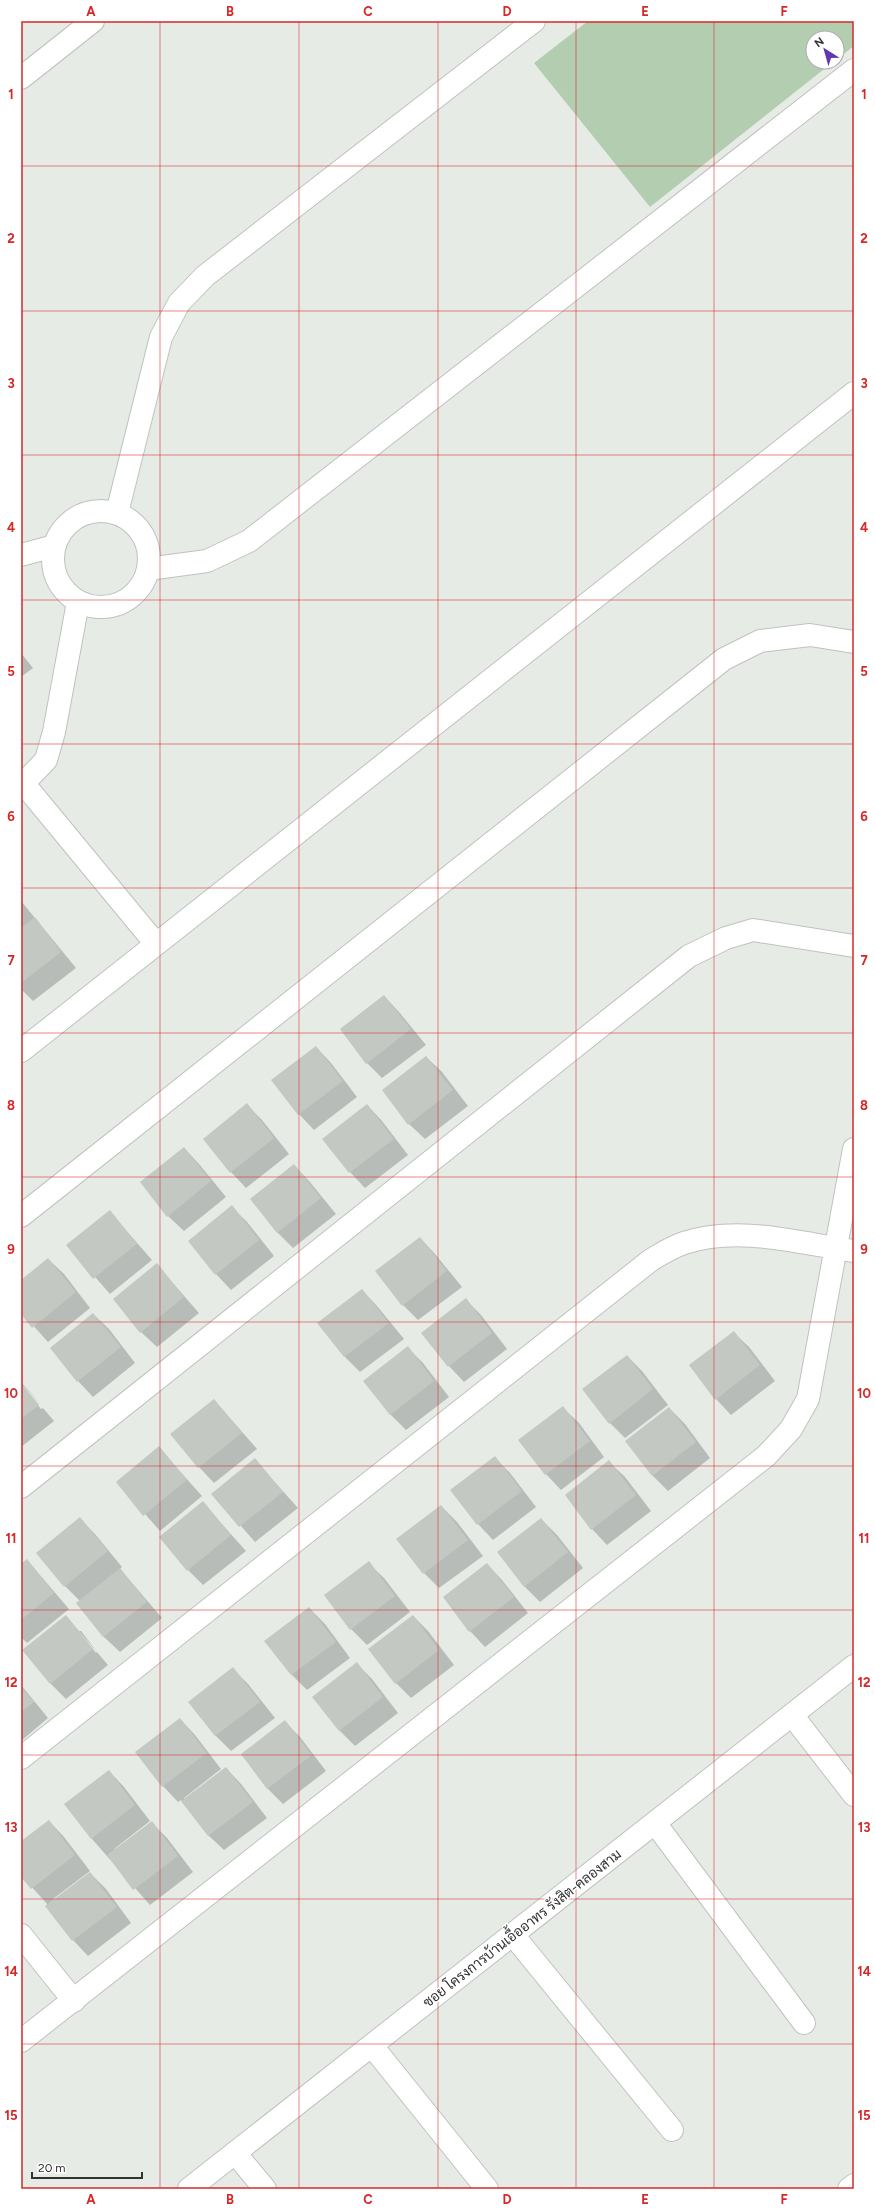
<svg xmlns="http://www.w3.org/2000/svg" width="875" height="2210" viewBox="0 0 875 2210" font-family="Figtree,Sarabun,sans-serif">
<style>
.green{fill:#b3cdb1}
.shadow{fill:#0003;fill-rule:evenodd}
.building{fill:#c4c8c3}
.lines{fill:none;stroke-linecap:round;stroke-linejoin:round}
.street-casing{stroke:#bec3be;stroke-width:24}
.street{stroke:#fff;stroke-width:22}
.grid{fill:none;stroke:#d62828;stroke-width:1;stroke-opacity:0.55}
.labels{text-anchor:middle;stroke-width:3;stroke-linejoin:round;paint-order:stroke}
.street-label{font-size:14px;fill:#313231;stroke:#fff}
.neatline{fill:none;stroke:#d62828;stroke-width:1.5}
.grid-label{font-size:13px;text-anchor:middle;font-weight:bold;fill:#d62828}
</style>
<rect width="100%" height="100%" fill="#e6ebe6"/>
<!-- green -->
<polygon class="green" points="588,21 854,21 854,46 837,59 837,38 813,38 813,62 833,62 650,207 534,63"/>
<!-- shadow -->
<g class="shadow">
<polygon points="21,653 33,668 21,677"/>
<polygon points="21,901 76,968 33,1001 21,989"/>
<polygon points="384,996 399,1012 426,1045 382,1078 367,1063"/>
<polygon points="316,1047 331,1063 357,1097 314,1130 299,1114"/>
<polygon points="426,1057 442,1072 468,1106 425,1139 409,1124"/>
<polygon points="247,1105 262,1120 289,1154 246,1188 231,1172 204,1139"/>
<polygon points="367,1105 382,1121 408,1155 365,1188 350,1172 324,1139"/>
<polygon points="184,1148 199,1164 226,1197 184,1231 168,1216"/>
<polygon points="294,1165 309,1181 336,1214 293,1248 278,1233 251,1199"/>
<polygon points="232,1207 247,1222 274,1256 231,1290 216,1274"/>
<polygon points="109,1211 152,1260 110,1294 67,1245"/>
<polygon points="420,1238 435,1254 462,1287 418,1320 403,1305"/>
<polygon points="48,1259 64,1274 90,1308 48,1342 21,1312 21,1281"/>
<polygon points="157,1265 199,1313 157,1347 141,1332"/>
<polygon points="362,1290 377,1306 404,1339 360,1372 345,1357 318,1323"/>
<polygon points="466,1300 481,1315 507,1349 464,1382 449,1366"/>
<polygon points="93,1314 109,1329 135,1363 93,1397 78,1381"/>
<polygon points="733,1332 749,1347 775,1381 731,1415 716,1399"/>
<polygon points="408,1348 423,1363 449,1397 406,1430 391,1415 364,1381"/>
<polygon points="627,1356 642,1371 668,1405 625,1438 610,1423"/>
<path d="M21,1382L54,1421L21,1447ZM23,1387H26L43,1408L41,1409Z"/>
<polygon points="214,1400 257,1449 214,1483 199,1467"/>
<polygon points="563,1408 579,1423 604,1457 561,1490 546,1474"/>
<polygon points="669,1408 685,1424 710,1458 668,1491 652,1475"/>
<polygon points="159,1448 202,1496 160,1531 117,1482"/>
<polygon points="495,1458 510,1473 536,1507 493,1540 478,1524"/>
<polygon points="255,1460 298,1508 255,1542 213,1494"/>
<polygon points="609,1462 625,1477 651,1511 607,1545 592,1529"/>
<polygon points="203,1503 246,1551 203,1585 188,1570"/>
<polygon points="441,1506 457,1522 483,1556 439,1588 424,1573"/>
<polygon points="80,1519 95,1534 122,1567 120,1569 162,1618 120,1652 104,1637 77,1604 80,1601 65,1586"/>
<polygon points="541,1519 557,1535 583,1568 540,1602 524,1586"/>
<polygon points="27,1560 69,1609 27,1643 21,1637 21,1565"/>
<polygon points="368,1563 384,1578 410,1612 367,1645 351,1629 325,1596"/>
<polygon points="487,1564 502,1580 528,1613 485,1647 470,1631"/>
<polygon points="309,1608 325,1624 350,1658 307,1690 292,1675 266,1641"/>
<path d="M66,1616L108,1665L66,1699L50,1683ZM78,1631H81L97,1652L96,1653Z"/>
<polygon points="413,1616 428,1631 454,1665 411,1698 396,1683"/>
<polygon points="357,1664 372,1679 398,1713 355,1746 340,1731 314,1697"/>
<polygon points="233,1669 248,1684 275,1718 231,1751 216,1736 190,1702"/>
<polygon points="21,1685 48,1718 21,1741"/>
<polygon points="180,1719 195,1735 221,1769 184,1798 185,1799 226,1768 241,1784 267,1818 224,1850 208,1835 181,1800 178,1802 163,1786"/>
<polygon points="285,1722 300,1737 326,1771 283,1804 268,1789 242,1755"/>
<polygon points="109,1771 124,1787 150,1821 114,1849 115,1850 152,1823 167,1838 193,1872 150,1905 92,1839"/>
<polygon points="49,1821 64,1837 90,1871 53,1899 55,1900 90,1873 106,1889 131,1923 88,1956 73,1940 48,1905 21,1875 21,1843"/>
</g>
<!-- building -->
<g class="building">
<polygon points="35,917 61,952 21,983 21,928"/>
<polygon points="384,995 411,1029 366,1064 340,1029"/>
<polygon points="316,1046 343,1081 298,1115 271,1080"/>
<polygon points="426,1056 453,1090 408,1125 382,1090"/>
<polygon points="247,1103 274,1138 230,1173 203,1139"/>
<polygon points="367,1104 394,1139 349,1173 322,1139"/>
<polygon points="184,1147 211,1181 167,1217 140,1182"/>
<polygon points="294,1164 321,1198 277,1233 250,1199"/>
<polygon points="232,1205 259,1240 215,1275 188,1241"/>
<polygon points="110,1210 137,1244 93,1279 66,1245"/>
<polygon points="420,1237 447,1271 402,1306 375,1271"/>
<polygon points="48,1258 76,1292 32,1328 21,1314 21,1280"/>
<polygon points="157,1263 184,1297 140,1333 113,1299"/>
<polygon points="362,1289 389,1323 344,1357 317,1323"/>
<polygon points="466,1298 492,1333 448,1367 421,1333"/>
<polygon points="93,1313 121,1347 77,1382 50,1348"/>
<polygon points="734,1331 760,1365 715,1400 689,1365"/>
<polygon points="408,1346 434,1381 390,1415 363,1381"/>
<polygon points="627,1355 653,1389 609,1424 582,1389"/>
<polygon points="21,1383 39,1405 21,1419"/>
<polygon points="214,1399 242,1433 198,1468 170,1434"/>
<polygon points="563,1406 590,1441 545,1475 518,1440"/>
<polygon points="669,1407 696,1442 652,1476 625,1441"/>
<polygon points="159,1446 187,1480 143,1516 116,1482"/>
<polygon points="495,1456 522,1491 477,1525 450,1490"/>
<polygon points="255,1458 283,1492 239,1527 211,1494"/>
<polygon points="609,1460 636,1495 591,1530 565,1495"/>
<polygon points="203,1501 231,1535 187,1571 159,1537"/>
<polygon points="441,1505 468,1540 423,1574 396,1539"/>
<polygon points="80,1517 108,1551 64,1587 36,1553"/>
<polygon points="541,1518 568,1552 524,1587 497,1552"/>
<polygon points="27,1559 54,1593 21,1620 21,1564"/>
<polygon points="369,1561 395,1596 350,1630 324,1595"/>
<polygon points="487,1563 514,1597 469,1632 443,1597"/>
<polygon points="120,1568 147,1602 103,1637 76,1603"/>
<polygon points="309,1607 336,1642 291,1675 264,1641"/>
<polygon points="66,1615 93,1649 50,1684 22,1650"/>
<polygon points="413,1615 439,1650 395,1684 368,1649"/>
<polygon points="357,1662 383,1697 339,1731 312,1697"/>
<polygon points="233,1667 260,1702 215,1736 188,1702"/>
<polygon points="21,1687 34,1702 21,1712"/>
<polygon points="180,1718 207,1753 162,1787 135,1752"/>
<polygon points="285,1720 312,1755 267,1789 241,1754"/>
<polygon points="226,1767 253,1802 208,1836 181,1801"/>
<polygon points="109,1770 135,1805 91,1839 64,1804"/>
<polygon points="49,1820 75,1855 31,1889 21,1877 21,1841"/>
<polygon points="152,1821 178,1856 133,1890 107,1855"/>
<polygon points="90,1872 117,1907 72,1941 45,1906"/>
</g>
<g class="lines">
<!-- street casing -->
<g class="street-casing">
<g id="street">
<polyline points="21,78 93,21"/>
<circle cx="101" cy="559" r="48"/>
<polyline points="117,513 161,337 179,303 205,276 534,21"/>
<polyline points="21,555 54,546"/>
<polyline points="148,569 207,561 249,541 854,70"/>
<polyline points="24,784 156,944"/>
<polyline points="21,786 46,760 54,732 78,602"/>
<polyline points="21,1051 854,393"/>
<polyline points="21,1216 724,659 760,641 810,635 854,642"/>
<polyline points="21,1487 689,956 726,938 753,930 854,946"/>
<polyline points="792,1715 854,1795"/>
<path d="M21,1758L651,1260C661,1254 672,1247 684,1243C740,1225 798,1243 854,1251"/>
<polyline points="655,1823 804,2023"/>
<polyline points="21,1935 74,2001"/>
<polyline points="513,1935 672,2130"/>
<polyline points="21,2041 766,1456 791,1429 808,1399 854,1149"/>
<polyline points="372,2046 487,2189"/>
<polyline points="236,2154 265,2189"/>
<polyline points="189,2189 854,1666"/>
<polyline points="849,2189 854,2185"/>
</g>
</g>
<!-- street -->
<use href="#street" class="street"/>
</g>
<!-- grid -->
<path class="grid" d="M160,21V2189M299,21V2189M438,21V2189M576,21V2189M714,21V2189M21,166H854M21,311H854M21,455H854M21,600H854M21,744H854M21,888H854M21,1033H854M21,1177H854M21,1322H854M21,1466H854M21,1610H854M21,1755H854M21,1899H854M21,2044H854"/>
<g class="labels">
<!-- street labels -->
<g class="street-label">
<text transform="translate(522 1928) rotate(-38)" y="5">ซอย โครงการบ้านเอื้ออาทร รังสิต-คลองสาม</text>
</g>
</g>
<!-- border -->
<rect width="875" height="2210" fill="none" stroke="#ffffff" stroke-width="44"/>
<!-- north arrow -->
<g transform="translate(825 50) rotate(323)"><circle r="19" fill="#ffffff" stroke="#adadad"/>
<path d="M0-3L7 15L0 10L-7 15Z" fill="#5f37af"/>
<text y="-6" font-size="11" font-weight="bold" text-anchor="middle" fill="#313231">N</text>
</g>
<!-- scale -->
<path d="M32 2172v6h110v-6" fill="none" stroke="#313231" stroke-width="2"/>
<text x="38" y="2172" font-size="12" fill="#313231" stroke="#ffffff" stroke-width="3" paint-order="stroke">20 m</text>
<rect x="22" y="22" width="831" height="2166" class="neatline"/>
<g class="grid-label">
<text x="91" y="16">A</text>
<text x="230" y="16">B</text>
<text x="368" y="16">C</text>
<text x="507" y="16">D</text>
<text x="645" y="16">E</text>
<text x="784" y="16">F</text>
<text x="11" y="99">1</text>
<text x="864" y="99">1</text>
<text x="11" y="243">2</text>
<text x="864" y="243">2</text>
<text x="11" y="388">3</text>
<text x="864" y="388">3</text>
<text x="11" y="532">4</text>
<text x="864" y="532">4</text>
<text x="11" y="676">5</text>
<text x="864" y="676">5</text>
<text x="11" y="821">6</text>
<text x="864" y="821">6</text>
<text x="11" y="965">7</text>
<text x="864" y="965">7</text>
<text x="11" y="1110">8</text>
<text x="864" y="1110">8</text>
<text x="11" y="1254">9</text>
<text x="864" y="1254">9</text>
<text x="11" y="1398">10</text>
<text x="864" y="1398">10</text>
<text x="11" y="1543">11</text>
<text x="864" y="1543">11</text>
<text x="11" y="1687">12</text>
<text x="864" y="1687">12</text>
<text x="11" y="1832">13</text>
<text x="864" y="1832">13</text>
<text x="11" y="1976">14</text>
<text x="864" y="1976">14</text>
<text x="11" y="2120">15</text>
<text x="864" y="2120">15</text>
<text x="91" y="2204">A</text>
<text x="230" y="2204">B</text>
<text x="368" y="2204">C</text>
<text x="507" y="2204">D</text>
<text x="645" y="2204">E</text>
<text x="784" y="2204">F</text>
</g>
</svg>
